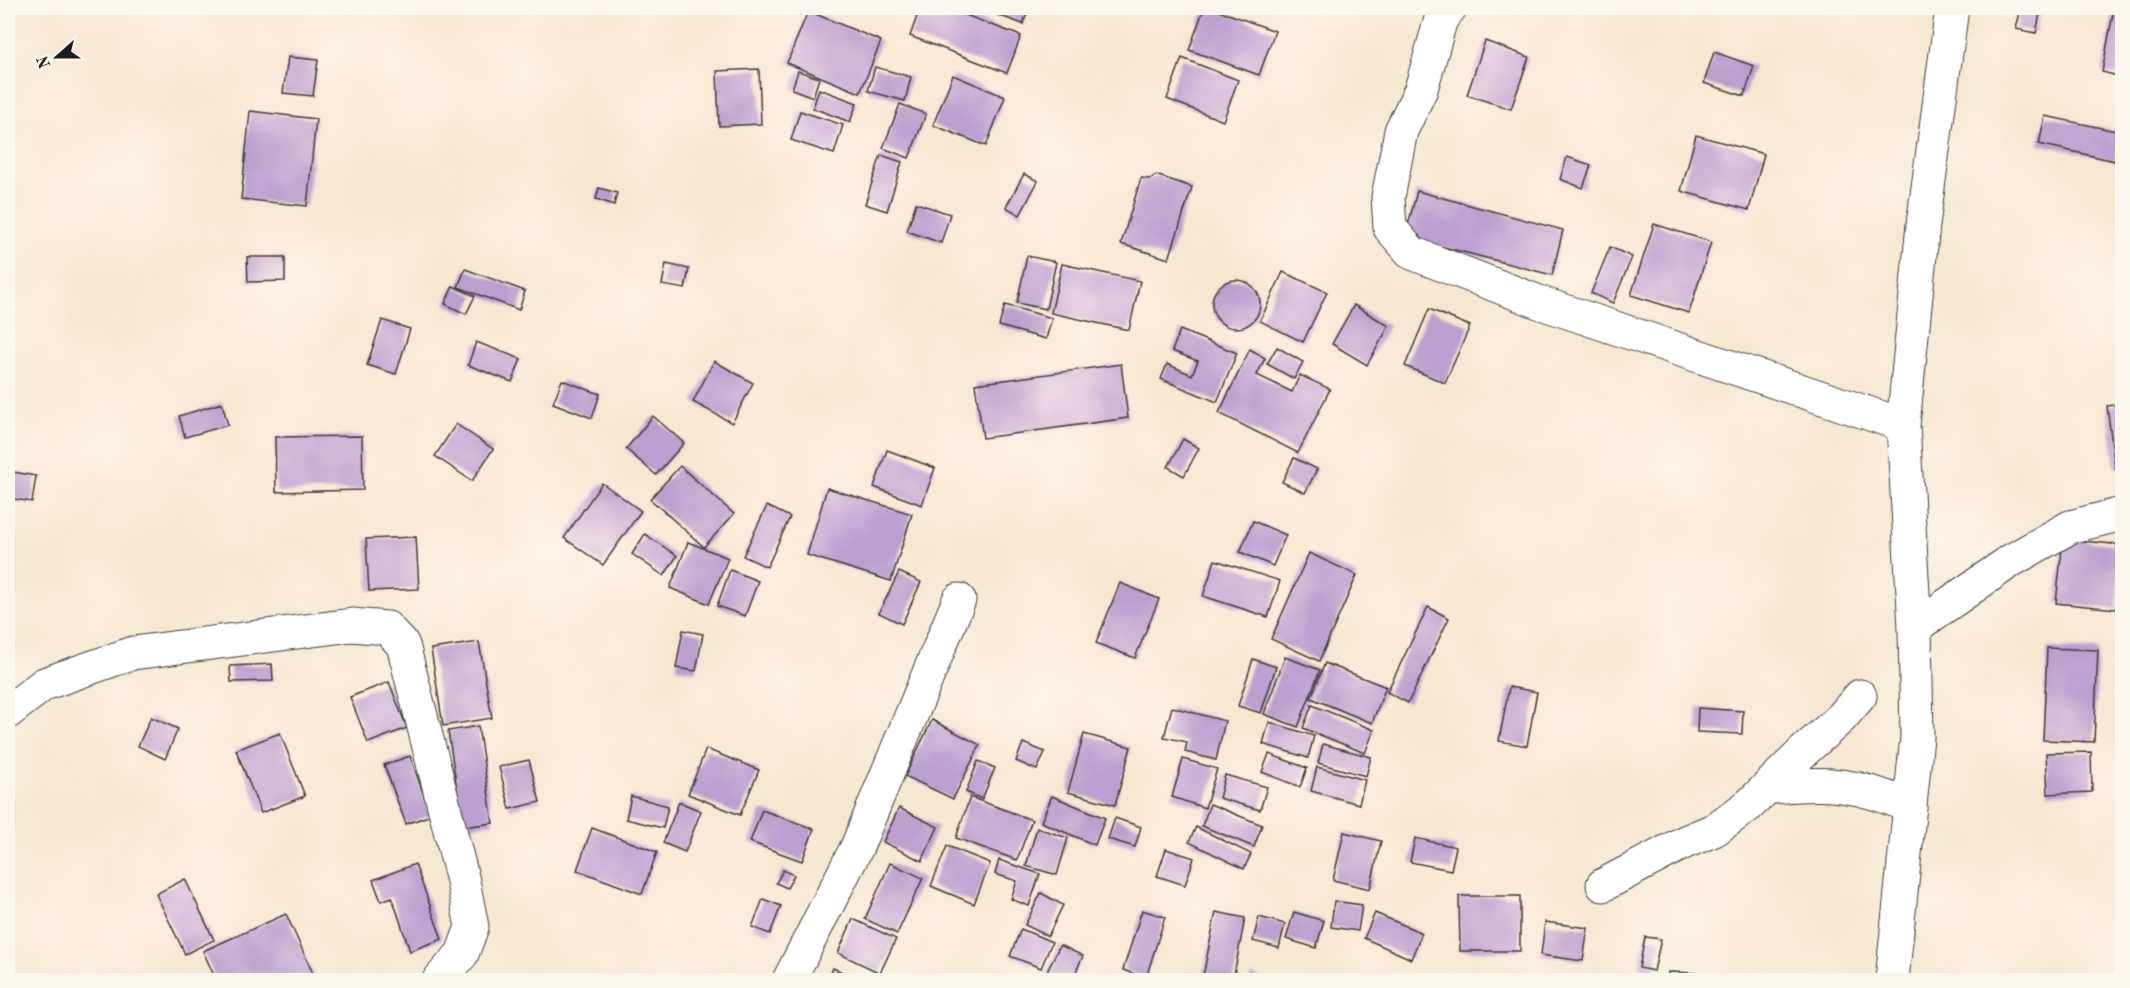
<svg xmlns="http://www.w3.org/2000/svg" width="2130" height="988" viewBox="0 0 2130 988" font-family="'Old Standard TT',serif">
<style>
.building{fill:#bc9ecf}
.lines{fill:none;stroke-linecap:round;stroke-linejoin:round}
.minor-casing{stroke:#3d3a37;stroke-width:35}
.minor{stroke:#fff;stroke-width:33}
</style>
<rect width="100%" height="100%" fill="#fbf7ec"/>
<filter id="ink" filterUnits="userSpaceOnUse"><feTurbulence type="fractalNoise" baseFrequency=".0167" numOctaves="2"/><feDisplacementMap in="SourceGraphic" scale="12" xChannelSelector="R" yChannelSelector="G"/><feConvolveMatrix kernelMatrix="1 2 1 2 8 2 1 2 1" color-interpolation-filters="sRGB"/></filter>
<filter id="wash" filterUnits="userSpaceOnUse"><feTurbulence type="fractalNoise" baseFrequency=".008" numOctaves="4" result="noise"/><feDisplacementMap in="SourceGraphic" scale="24" xChannelSelector="R" yChannelSelector="G"/><feGaussianBlur stdDeviation="1.35" result="paint"/><feColorMatrix in="noise" values="0 0 0 0 0 0 0 0 0 0 0 0 0 0 0 0 0 1.4 0 .05"/><feComposite in="paint" operator="in"/></filter>
<g filter="url(#wash)">
<rect width="100%" height="100%" fill="#f6e7d1"/>
<g id="blocks">
<!-- building -->
<g class="building">
<polygon points="920,8 947,8 1021,36 1007,73 910,36"/>
<polygon points="978,8 1029,8 1023,24"/>
<polygon points="1204,8 1212,8 1275,31 1259,75 1189,50"/>
<polygon points="2021,8 2041,8 2036,33 2016,29"/>
<polygon points="2114,8 2122,8 2122,77 2102,72"/>
<polygon points="808,11 881,41 860,93 787,63"/>
<polygon points="1485,41 1529,57 1511,109 1467,95"/>
<polygon points="1714,52 1754,66 1744,96 1704,83"/>
<polygon points="288,57 318,60 313,96 283,93"/>
<polygon points="1182,58 1238,80 1223,121 1167,99"/>
<polygon points="875,67 911,77 905,101 868,91"/>
<polygon points="759,69 761,124 719,126 717,71"/>
<polygon points="798,71 819,78 813,97 792,89"/>
<polygon points="953,75 1005,97 986,146 933,125"/>
<polygon points="819,89 857,103 850,122 813,108"/>
<polygon points="900,104 926,114 909,158 883,148"/>
<polygon points="250,111 316,119 307,206 241,199"/>
<polygon points="800,111 843,125 834,154 791,140"/>
<polygon points="2045,116 2121,132 2115,161 2039,144"/>
<polygon points="1696,135 1764,154 1749,210 1681,191"/>
<polygon points="881,155 902,162 887,211 865,204"/>
<polygon points="1567,157 1591,165 1583,188 1560,179"/>
<polygon points="1024,174 1038,181 1020,215 1006,207"/>
<polygon points="1156,175 1192,187 1169,259 1121,244 1141,178 1150,179"/>
<polygon points="599,188 617,193 614,205 596,199"/>
<polygon points="1417,191 1563,230 1552,275 1405,237"/>
<polygon points="916,203 950,214 941,243 907,231"/>
<polygon points="1654,224 1711,242 1689,313 1631,295"/>
<polygon points="1610,247 1632,257 1613,303 1591,293"/>
<polygon points="1027,256 1056,262 1046,309 1017,303"/>
<polygon points="247,257 285,257 285,281 248,282"/>
<polygon points="666,264 689,269 685,289 662,285"/>
<polygon points="1062,264 1140,281 1129,330 1051,313"/>
<polygon points="465,269 525,291 519,310 458,287"/>
<polygon points="1283,272 1327,292 1303,342 1260,321"/>
<circle cx="1236" cy="304" r="24"/>
<polygon points="453,286 475,296 466,314 445,304"/>
<polygon points="1005,305 1052,318 1046,339 999,326"/>
<polygon points="1354,305 1389,326 1367,365 1332,344"/>
<polygon points="1429,309 1470,326 1445,383 1405,366"/>
<polygon points="382,320 410,329 396,374 367,365"/>
<polygon points="1180,330 1237,353 1217,402 1161,379 1167,364 1192,375 1198,361 1172,351"/>
<polygon points="476,342 521,359 512,382 468,365"/>
<polygon points="1277,347 1303,362 1294,379 1267,364"/>
<polygon points="1250,349 1265,358 1257,375 1292,392 1300,375 1330,389 1298,453 1219,413"/>
<polygon points="714,361 753,383 732,423 693,402"/>
<polygon points="1121,364 1128,418 983,438 975,384"/>
<polygon points="562,380 600,394 592,418 553,403"/>
<polygon points="222,403 228,425 185,437 179,416"/>
<polygon points="2122,404 2122,467 2115,468 2107,406"/>
<polygon points="653,416 684,443 656,475 626,449"/>
<polygon points="456,424 493,449 472,481 435,456"/>
<polygon points="362,436 363,490 276,492 275,437"/>
<polygon points="1183,439 1199,448 1184,476 1168,467"/>
<polygon points="887,450 935,468 922,505 874,487"/>
<polygon points="1294,458 1317,469 1305,493 1282,482"/>
<polygon points="680,466 734,514 704,547 650,499"/>
<polygon points="8,471 36,476 32,502 8,498"/>
<polygon points="602,483 641,511 603,565 564,538"/>
<polygon points="827,488 912,514 891,581 807,555"/>
<polygon points="767,506 790,517 767,567 743,556"/>
<polygon points="1253,521 1286,535 1273,566 1240,552"/>
<polygon points="645,534 677,556 664,576 632,554"/>
<polygon points="416,537 419,589 369,591 366,539"/>
<polygon points="2063,539 2122,545 2116,609 2056,603"/>
<polygon points="688,542 728,558 709,604 670,588"/>
<polygon points="8,548 11,548 9,566 8,566"/>
<polygon points="1309,553 1357,575 1319,661 1271,639"/>
<polygon points="1215,560 1280,581 1268,617 1203,596"/>
<polygon points="730,570 758,581 745,616 717,606"/>
<polygon points="899,572 921,582 902,624 879,613"/>
<polygon points="1120,583 1159,599 1135,658 1096,643"/>
<polygon points="1428,607 1449,618 1408,703 1387,692"/>
<polygon points="683,630 703,634 696,671 676,668"/>
<polygon points="479,642 492,718 443,726 431,649"/>
<polygon points="2047,648 2098,650 2094,742 2043,740"/>
<polygon points="1285,657 1320,670 1298,727 1264,714"/>
<polygon points="1253,659 1276,667 1261,713 1238,706"/>
<polygon points="1325,663 1386,687 1372,723 1311,698"/>
<polygon points="272,664 273,681 231,682 230,666"/>
<polygon points="389,682 407,728 368,743 350,697"/>
<polygon points="1509,687 1537,692 1527,746 1499,741"/>
<polygon points="1312,705 1374,730 1365,753 1303,728"/>
<polygon points="1172,707 1225,721 1216,760 1185,752 1187,742 1164,737"/>
<polygon points="1698,708 1743,711 1742,734 1697,732"/>
<polygon points="151,717 178,729 165,759 138,746"/>
<polygon points="932,720 980,745 953,799 905,776"/>
<polygon points="1269,722 1314,736 1308,758 1263,744"/>
<polygon points="478,726 493,823 463,827 448,731"/>
<polygon points="280,733 305,796 261,813 236,750"/>
<polygon points="1084,734 1131,747 1115,805 1068,792"/>
<polygon points="1023,743 1045,752 1037,770 1016,761"/>
<polygon points="1323,744 1371,757 1366,776 1318,763"/>
<polygon points="706,749 759,770 740,815 688,794"/>
<polygon points="2091,752 2092,792 2048,794 2046,753"/>
<polygon points="1269,754 1307,768 1300,787 1262,772"/>
<polygon points="410,756 431,815 406,824 384,765"/>
<polygon points="1183,759 1217,769 1205,808 1172,797"/>
<polygon points="529,760 540,802 510,809 499,767"/>
<polygon points="978,761 995,768 982,799 966,792"/>
<polygon points="1317,767 1365,780 1359,804 1311,791"/>
<polygon points="1225,775 1267,787 1260,810 1219,798"/>
<polygon points="631,796 668,806 663,828 626,819"/>
<polygon points="1052,796 1105,818 1095,845 1041,822"/>
<polygon points="970,797 1032,820 1017,860 956,838"/>
<polygon points="679,802 701,811 685,852 663,843"/>
<polygon points="1210,804 1262,825 1254,847 1202,826"/>
<polygon points="899,808 938,827 922,861 883,842"/>
<polygon points="762,810 814,829 802,861 750,842"/>
<polygon points="1115,818 1141,827 1135,847 1108,839"/>
<polygon points="1196,827 1251,854 1244,869 1189,842"/>
<polygon points="592,828 657,852 642,894 577,870"/>
<polygon points="1037,828 1068,838 1057,875 1026,866"/>
<polygon points="1344,832 1381,841 1370,889 1333,880"/>
<polygon points="1415,838 1456,847 1451,870 1410,862"/>
<polygon points="947,846 990,863 974,904 931,886"/>
<polygon points="1166,849 1194,858 1185,885 1157,876"/>
<polygon points="999,860 1040,874 1029,906 1011,899 1017,881 995,874"/>
<polygon points="890,863 923,878 897,934 865,919"/>
<polygon points="415,864 442,939 410,951 392,897 381,901 373,880"/>
<polygon points="783,870 794,875 787,888 776,883"/>
<polygon points="185,879 214,940 185,954 156,894"/>
<polygon points="1041,893 1063,905 1048,936 1025,925"/>
<polygon points="1459,896 1520,896 1520,951 1460,951"/>
<polygon points="763,899 781,906 770,934 752,927"/>
<polygon points="1334,901 1362,905 1358,931 1331,927"/>
<polygon points="1142,910 1165,917 1146,978 1123,970"/>
<polygon points="1216,912 1245,918 1233,980 1203,976"/>
<polygon points="1294,912 1324,921 1316,948 1286,939"/>
<polygon points="1375,913 1422,933 1411,959 1364,938"/>
<polygon points="286,914 316,980 216,980 203,951"/>
<polygon points="1259,917 1285,924 1279,948 1253,941"/>
<polygon points="853,919 896,939 880,973 838,953"/>
<polygon points="1545,922 1588,928 1583,961 1541,955"/>
<polygon points="1021,929 1052,942 1041,968 1010,956"/>
<polygon points="1645,937 1661,939 1654,971 1639,968"/>
<polygon points="1060,945 1083,956 1072,980 1043,980"/>
<polygon points="833,968 860,980 828,980"/>
<polygon points="1668,972 1696,973 1695,980 1668,980"/>
<polygon points="1185,973 1202,980 1182,980"/>
<polygon points="1251,975 1270,980 1250,980"/>
</g>
</g>
</g>
<g filter="url(#ink)">
<use href="#blocks" fill-opacity="0" stroke="#3d3a37" stroke-width="1.5"/>
<g class="lines">
<!-- minor casing -->
<g class="minor-casing">
<g id="minor">
<polyline points="1450,8 1441,19 1421,89 1401,131 1388,197 1390,228 1412,253 1544,304 1903,425"/>
<polyline points="1915,627 2012,560 2070,527 2122,514"/>
<polyline points="8,712 44,684 133,653 352,625 387,628 403,645 463,881 472,927 462,954 439,980"/>
<path d="M1767,788C1822,781 1859,783 1910,807"/>
<polyline points="1603,885 1685,842 1714,830 1749,805 1804,751 1841,718 1860,696"/>
<polyline points="789,980 857,847 959,600"/>
<polyline points="1892,980 1917,737 1915,627 1903,425 1923,225 1952,8"/>
</g>
</g>
<!-- minor -->
<use href="#minor" class="minor"/>
</g>
</g>
<!-- margin -->
<rect width="2130" height="988" fill="none" stroke="#fbf7ec" stroke-width="30"/>
<!-- north arrow -->
<g transform="translate(57 57) rotate(249)" stroke="#fbf7ec" stroke-width="4.5" paint-order="stroke">
<path d="M0-4.5L10 22L0 15L-10 22Z" fill="#1c1c1c"/>
<text y="-9" font-size="16" font-weight="bold" text-anchor="middle" fill="#1c1c1c">N</text>
</g>
</svg>
